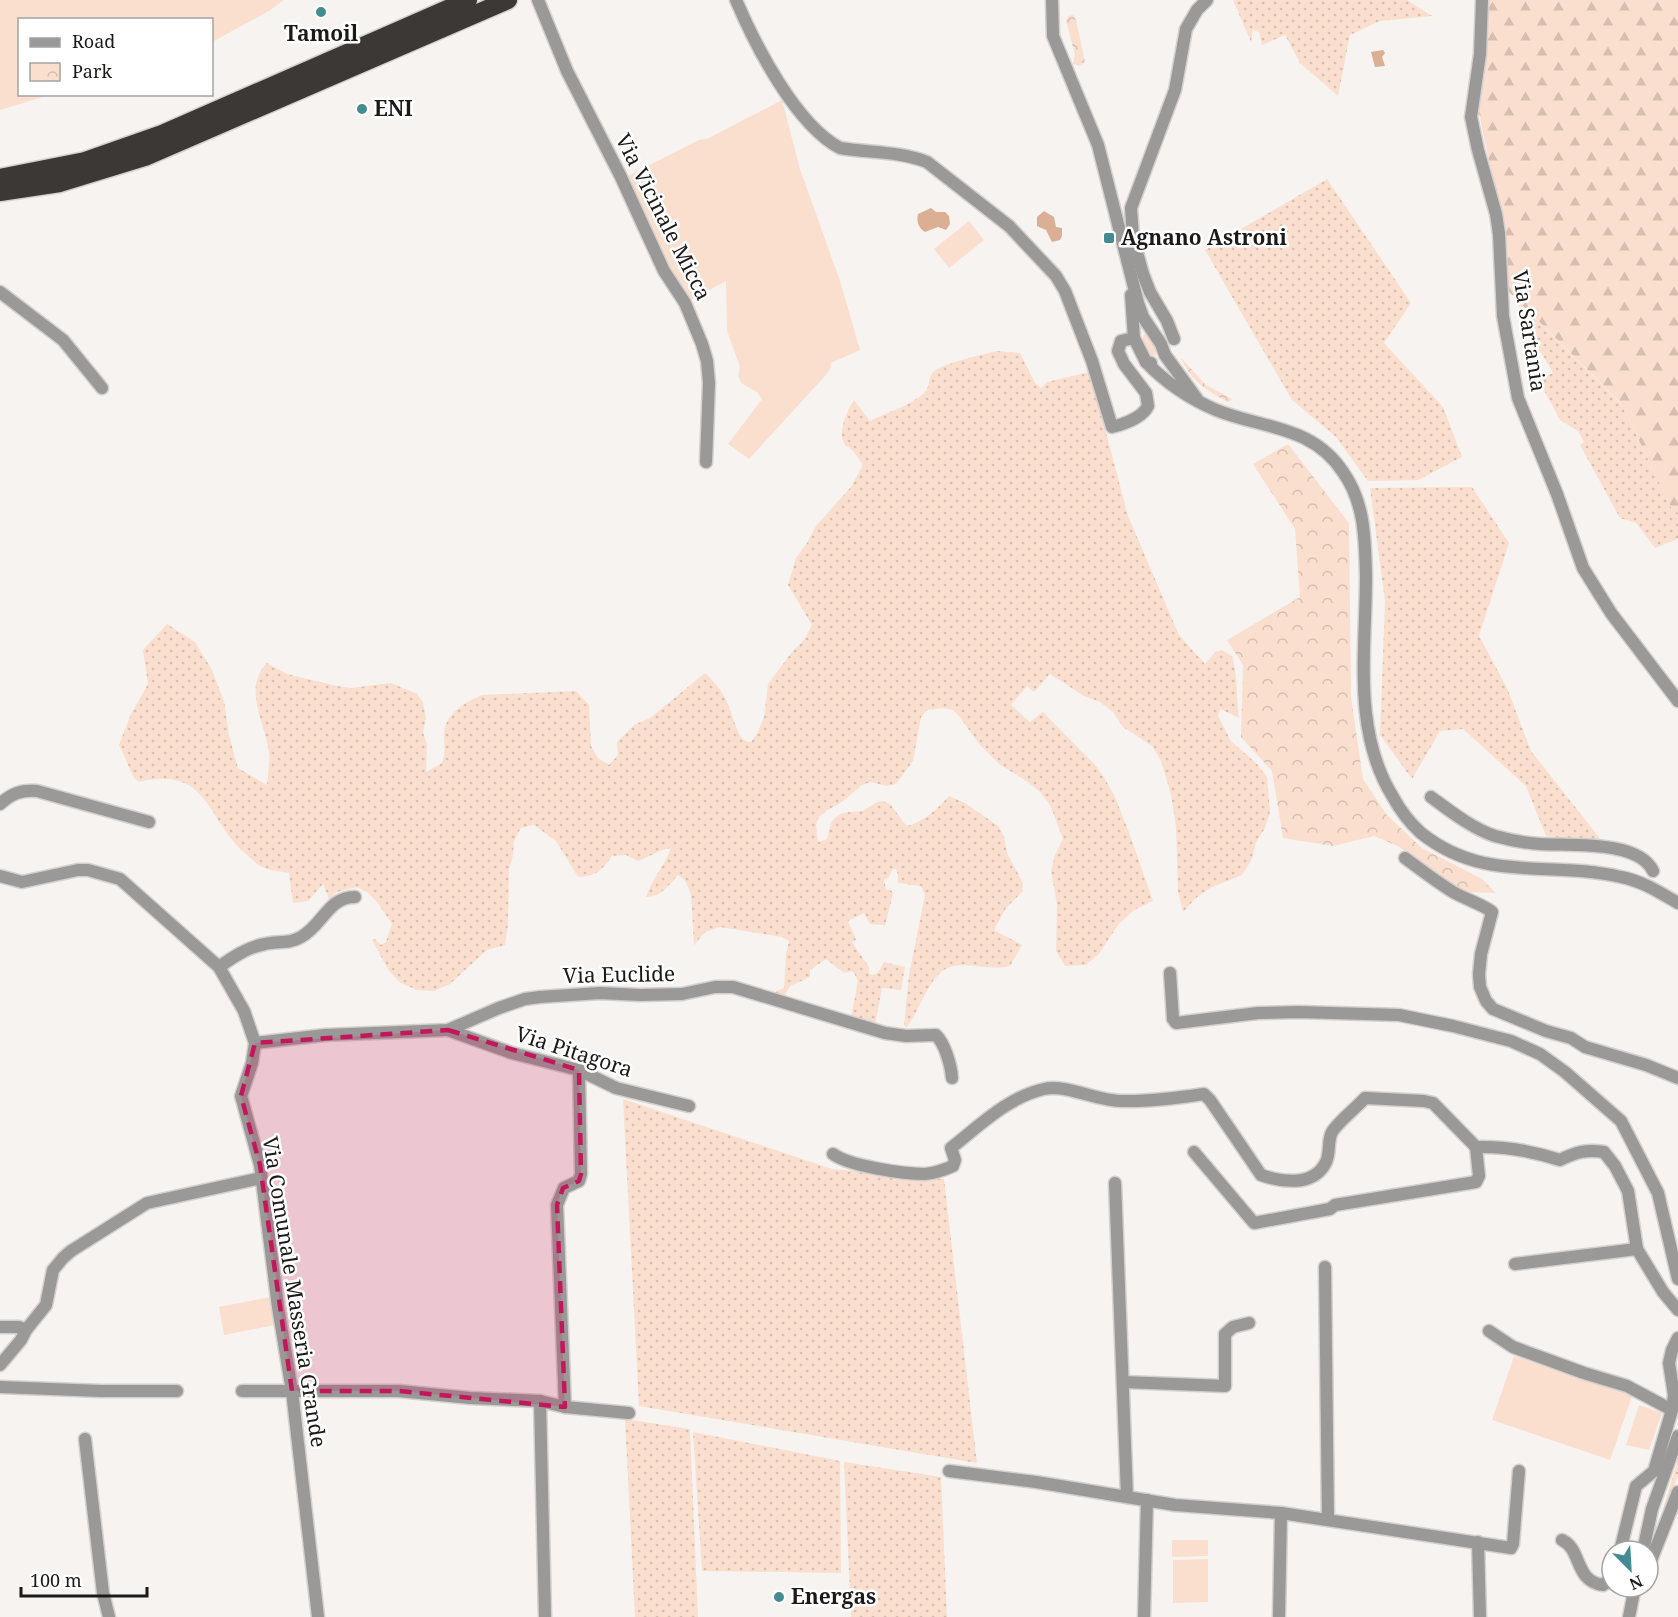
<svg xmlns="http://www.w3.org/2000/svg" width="1678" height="1617" viewBox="0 0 1678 1617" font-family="'Noto Serif',serif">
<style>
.grass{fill:url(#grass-dots)}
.forest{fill:url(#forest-firs)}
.park{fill:url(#park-crowns)}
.pitch{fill:#fadfcf}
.water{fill:#dbaf94}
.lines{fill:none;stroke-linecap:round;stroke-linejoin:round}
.minor-casing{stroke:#d4d0ce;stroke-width:15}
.highway-casing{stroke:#d4d0ce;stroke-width:21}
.minor{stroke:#9b9998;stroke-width:12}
.highway{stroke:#3b3836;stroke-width:18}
.marked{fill:#c2185b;fill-opacity:0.2;stroke:#c2185b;stroke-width:4.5;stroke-dasharray:12 8;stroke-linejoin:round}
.poi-dot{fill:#448b94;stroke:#fff;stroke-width:2}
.labels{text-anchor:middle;stroke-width:5;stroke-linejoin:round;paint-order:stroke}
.poi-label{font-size:21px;font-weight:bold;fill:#1b1a19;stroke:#fff;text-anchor:start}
.street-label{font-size:21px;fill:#1b1a19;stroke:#fff}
</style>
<defs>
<pattern id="grass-dots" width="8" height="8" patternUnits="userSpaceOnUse" patternTransform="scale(1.5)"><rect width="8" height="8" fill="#fadfcf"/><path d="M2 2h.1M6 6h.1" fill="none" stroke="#d6bfb1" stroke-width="1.8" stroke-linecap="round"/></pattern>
<pattern id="forest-firs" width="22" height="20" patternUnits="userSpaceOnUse" patternTransform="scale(1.5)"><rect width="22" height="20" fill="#fadfcf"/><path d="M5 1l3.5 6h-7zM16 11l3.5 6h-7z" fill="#d6bfb1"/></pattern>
<pattern id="park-crowns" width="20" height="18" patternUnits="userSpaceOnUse" patternTransform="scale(1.5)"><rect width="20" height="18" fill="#fadfcf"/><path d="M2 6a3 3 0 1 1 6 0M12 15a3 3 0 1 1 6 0" fill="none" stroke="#d6bfb1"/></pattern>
</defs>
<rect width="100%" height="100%" fill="#f7f3f0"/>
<!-- grass -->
<g class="grass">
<polygon points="1233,0 1407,0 1432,16 1380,21 1350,35 1338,96 1300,63 1285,35 1262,45 1259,32 1253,30 1251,42"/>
<polygon points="1327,179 1411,303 1384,343 1443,407 1462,457 1418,480 1368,481 1335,436 1292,400 1205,250"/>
<polygon points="1518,301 1622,405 1672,509 1678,513 1678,539 1655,548 1636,523 1620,518 1580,445 1584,442 1578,431 1560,420 1538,379 1553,373 1521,318"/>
<path d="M996,351L1020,353L1035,383L1041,388L1047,382L1090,372L1128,516L1179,635L1205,664L1215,652L1222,650L1232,656C1238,676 1236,697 1239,718L1220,709L1218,716L1231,741L1257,764L1267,777L1270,812L1265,828L1256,842L1252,859L1242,875L1210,888L1196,898L1183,912L1178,891L1176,827L1171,794L1161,761L1152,746L1123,727L1113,712L1100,702L1084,696L1050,674L1034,692L1027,686L1011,705L1030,722L1043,712L1096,766L1105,779L1115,797L1127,827L1153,901L1134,910L1118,925L1099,954L1086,965L1065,966L1056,951L1057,905L1051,871L1055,855L1063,839L1051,807L1041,793L1028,782L999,764L979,744L959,716L953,710L944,708L927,710L921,717L913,761L896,784L887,786L870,782L862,785L842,802L826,811L819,817L816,825L818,842L827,839C829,832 829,824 835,818C843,810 851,813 861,811C870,809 876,798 886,802C893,804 900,820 907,826C924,822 938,808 949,796L965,803L998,826L1004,836L1007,853L1023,883L1022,892L1006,908L994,930L1022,945L1010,966C990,971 970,962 953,966C930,970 920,1012 906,1028L904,1025L909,975L925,895L921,886L898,883V875L896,869L892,870L889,877L884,880L886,889L892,891L893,894L885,925L870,924L864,913L848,921L856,940L852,942L869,967V974L872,975L878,973L884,962L905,967L901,990L882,988L875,1025L851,1018L858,981L853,971L844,973L826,959L810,970V977L790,986L782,1000L776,998V991L784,988L786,954L789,941L782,937L720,927L705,932L694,945L691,894L685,880L678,875C669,885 661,897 646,897C652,879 665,865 671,848C660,849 649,857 638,861L626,855L612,856C601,871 597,876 578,877L556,841L534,825L521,828L514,841L513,855L509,869L508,925L505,945L487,950L450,984L434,991L417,990L401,983L389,971L372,940L375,939L381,945L386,942L392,924L378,903L367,892L357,887L337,892L329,899L323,884L308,901L293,903L289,873C280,871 270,871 262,867C257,865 252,859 247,855C206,821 210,765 139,782L134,778L119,745L131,714L148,684L143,650L167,624L195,642L212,670L224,701L229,735L238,768L267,785C268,776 270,762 269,752C265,722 242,689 267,663L287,674L337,686L351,688L391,683L417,694L423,702L426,719L423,732L427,745L426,772L442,763C446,751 444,746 444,734C445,714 465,702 482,695L576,691L589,705L591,746L598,758L609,765L618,755L617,742L634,725L650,718L705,673C729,695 728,708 740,736L745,741L751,742L758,732L764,717L768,684L792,652L804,640L812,625L788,585L796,558L807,543L816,526L851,487L863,465C859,460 856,453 851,449C847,445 846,448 844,443C838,430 847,410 854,400L870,421C888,412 910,406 924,393C931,387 927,378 933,372C943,363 982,355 996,351Z"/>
<polygon points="1472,487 1509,543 1479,636 1507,688 1531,751 1602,841 1567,839 1546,836 1526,786 1463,729 1440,731 1412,779 1380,735 1385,601 1370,488"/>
<polygon points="623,1099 832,1169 944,1179 977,1463 639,1406"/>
<polygon points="625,1419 690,1429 698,1617 635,1617"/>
<polygon points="693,1432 840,1461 841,1573 702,1571"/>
<polygon points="1678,1459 1678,1476 1658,1526"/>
<polygon points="844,1462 941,1477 947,1617 851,1617"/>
</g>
<!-- forest -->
<polygon class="forest" points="1486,0 1678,0 1678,513 1672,509 1621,403 1505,288 1495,190 1478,108 1485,73"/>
<!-- park -->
<g class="park">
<polygon points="1073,15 1076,20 1085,62 1079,66 1073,64 1075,55 1066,20 1069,16"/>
<polygon points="1144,334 1151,338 1158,349 1155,356 1148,355 1142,341"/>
<path d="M1181,358L1206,385L1232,399L1228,402C1207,391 1191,381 1181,358Z"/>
<polygon points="1288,444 1349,523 1351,697 1363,779 1387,815 1422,848 1482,879 1496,893 1463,892 1398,846 1374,836 1333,846 1283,838 1272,771 1241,737 1243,665 1227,640 1300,597 1295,529 1253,464"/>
</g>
<!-- pitch -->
<g class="pitch">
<polygon points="0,0 284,0 269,11 212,42 212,20 20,20 20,94 49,95 0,110"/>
<polygon points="782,100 800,169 840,281 860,350 831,363 830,369 825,376 749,459 728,444 762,399 757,392 741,383 738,376 740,367 727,331 726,281 687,302 681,294 626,177 699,140 707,139"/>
<polygon points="969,221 984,240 949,268 934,249"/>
<polygon points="270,1297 275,1325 224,1335 219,1307"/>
<polygon points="1514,1356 1632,1396 1610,1460 1492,1420"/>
<polygon points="1639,1405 1662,1413 1649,1450 1626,1445"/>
<polygon points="1172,1540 1208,1540 1208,1556 1172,1557"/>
<polygon points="1208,1559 1208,1602 1173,1603 1173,1560"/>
</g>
<!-- water -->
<g class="water">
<polygon points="1383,50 1385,53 1382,57 1385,66 1375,67 1371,52"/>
<path d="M931,208L936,212H945L949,216L950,224L946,230L938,227L925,232C919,228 916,222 918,214Z"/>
<polygon points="1044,211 1054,217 1056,227 1062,228 1062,236 1060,240 1052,242 1046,230 1037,226 1037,217"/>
</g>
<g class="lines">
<!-- minor casing -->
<g class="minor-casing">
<g id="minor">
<polyline points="538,0 567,71 620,175 664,271 685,303 702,344 707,361 709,383 706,462"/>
<path d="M736,0C755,45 796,125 840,148C869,153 899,151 927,162L1009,226L1056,276L1065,291L1092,361L1112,427C1124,424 1142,418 1148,406L1146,393L1124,364L1118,351L1121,341L1134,338"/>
<polyline points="1052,0 1053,36 1098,145 1138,303 1143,317 1161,344 1165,355 1197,399"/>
<polyline points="1482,0 1480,54 1471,117 1478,150 1496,214 1499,234 1503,316 1518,398 1557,494 1583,568 1611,613 1678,701"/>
<polyline points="0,292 63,340 102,388"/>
<polyline points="1131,295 1134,338 1146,362 1151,363"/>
<polyline points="1174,339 1167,321 1150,292 1143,274 1133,238 1131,208 1175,90 1186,29 1197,10 1207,0"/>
<path d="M1146,362C1167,384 1188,398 1216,410C1263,429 1312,425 1343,472C1365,503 1365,539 1366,576C1366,650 1352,731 1393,797C1400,810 1410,823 1421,833C1485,884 1549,860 1621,877C1642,881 1659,892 1678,903"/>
<path d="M1431,797C1450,811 1473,829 1495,836C1509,840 1525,843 1540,844C1570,846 1638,840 1653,871"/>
<path d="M0,804C12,793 21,790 37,791L149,822"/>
<path d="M1405,858C1421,870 1437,882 1453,892C1463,898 1486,906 1492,912L1481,954L1479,974L1480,987L1486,1001L1493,1009L1546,1031L1571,1038L1585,1047L1646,1065L1678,1078"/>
<polyline points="0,876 22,882 78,870 88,870 120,879 219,967 244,1011 255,1043 252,1063 241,1096 260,1165 278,1307 292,1391 318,1617"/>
<path d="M219,967C233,957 248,947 265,944C278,941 290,944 301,937C323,925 328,897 355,897"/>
<polyline points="1170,973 1173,1019 1176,1023 1258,1013 1299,1012 1399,1015 1453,1026 1511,1041 1540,1054 1565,1072 1621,1121 1658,1193 1678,1279"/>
<polyline points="448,1030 512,1053 579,1070 616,1088 689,1106"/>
<path d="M255,1043L325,1035L448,1030L499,1008L525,999L540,997L600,993L640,995L682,994L715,987H733L885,1033L906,1036L936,1035C945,1044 951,1065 952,1078"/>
<polyline points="1194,1152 1254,1223 1330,1209 1335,1205 1476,1182 1479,1176 1476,1147"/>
<path d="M833,1154C849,1166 904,1174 925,1174C935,1173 944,1170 953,1166L955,1160L951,1148C978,1127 1008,1097 1044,1089C1066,1084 1097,1101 1121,1101C1148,1102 1177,1098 1204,1094L1210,1100L1261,1175C1281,1182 1312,1187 1325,1164C1331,1155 1327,1141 1332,1132C1338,1122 1356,1108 1365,1098L1424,1101L1433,1103L1476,1147C1506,1146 1532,1151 1560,1160C1576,1152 1587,1149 1604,1152L1615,1166L1628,1191L1637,1249"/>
<polyline points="1115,1183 1127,1496"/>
<polyline points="1515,1264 1637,1249 1663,1292 1678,1310"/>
<polyline points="1325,1267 1328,1520"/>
<polyline points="0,1327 19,1327 26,1330"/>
<polyline points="1489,1331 1513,1347 1584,1373 1627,1386 1672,1410"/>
<polyline points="0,1365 21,1340 26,1330 46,1305 53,1270 63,1258 71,1251 147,1203 261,1178"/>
<polyline points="1123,1382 1225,1386 1225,1334 1233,1327 1249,1323"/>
<polyline points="0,1387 101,1391 177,1391"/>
<polyline points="242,1391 399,1391 470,1398 540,1401 565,1407 629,1413"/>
<polyline points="540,1401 545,1617"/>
<polyline points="565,1407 557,1205 564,1188 579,1181 581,1174 579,1070"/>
<polyline points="85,1439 103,1593 109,1617"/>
<polyline points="949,1471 1036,1482 1175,1505 1281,1513 1279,1617"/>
<polyline points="1281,1513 1511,1548 1513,1544 1519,1471"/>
<path d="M1562,1540C1582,1549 1574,1581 1603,1585L1612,1578"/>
<polyline points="1478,1542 1480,1617"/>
<polyline points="1620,1551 1636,1486 1654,1471 1672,1410 1674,1395 1669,1363 1672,1350 1678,1338"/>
<polyline points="1643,1551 1652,1509 1678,1436"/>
<polyline points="1648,1568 1678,1492"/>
<polyline points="1144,1617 1147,1500"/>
<polyline points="1629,1617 1635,1587"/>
</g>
</g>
<!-- highway casing -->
<g class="highway-casing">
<g id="highway">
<polyline points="0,178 85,161 162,134 468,0"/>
<polyline points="0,192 60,183 145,157 508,0"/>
</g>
</g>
<!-- minor -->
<use href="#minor" class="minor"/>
<!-- highway -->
<use href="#highway" class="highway"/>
</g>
<!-- marked area -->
<path class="marked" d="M448,1030L579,1070L581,1174L579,1181L563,1188L557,1205L565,1407L399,1391H292L260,1165L241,1096L255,1043Z"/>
<!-- markers -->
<g class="poi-dot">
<circle cx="321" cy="12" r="6"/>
<circle cx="362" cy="109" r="6"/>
<rect x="1103" y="232" width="12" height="12" rx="3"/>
<circle cx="779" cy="1597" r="6"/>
</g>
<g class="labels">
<!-- poi labels -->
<g class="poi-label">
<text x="321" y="41" text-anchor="middle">Tamoil</text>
<text x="374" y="116">ENI</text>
<text x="1121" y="245">Agnano Astroni</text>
<text x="791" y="1604">Energas</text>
</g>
<!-- street labels -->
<g class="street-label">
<text transform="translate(663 217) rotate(63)" y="7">Via Vicinale Micca</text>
<text transform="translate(1529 331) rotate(81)" y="7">Via Sartania</text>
<text transform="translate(619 975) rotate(-1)" y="7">Via Euclide</text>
<text transform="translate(574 1052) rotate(18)" y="7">Via Pitagora</text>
<text transform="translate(294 1292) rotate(81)" y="7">Via Comunale Masseria Grande</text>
</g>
</g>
<!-- legend -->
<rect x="18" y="18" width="195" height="78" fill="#ffffff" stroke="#a4a3a3" stroke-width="1.5"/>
<rect x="30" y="38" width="30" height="9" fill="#9b9998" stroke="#a4a3a3" stroke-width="1.5"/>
<text x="72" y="48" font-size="18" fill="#1b1a19">Road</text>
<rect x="30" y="63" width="30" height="18" fill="url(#park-crowns)" stroke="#a4a3a3" stroke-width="1.5"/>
<text x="72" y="78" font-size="18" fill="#1b1a19">Park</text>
<!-- north arrow -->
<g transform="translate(1630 1569) rotate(156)"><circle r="28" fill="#ffffff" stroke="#a4a3a3" stroke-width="1.5"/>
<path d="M0-4.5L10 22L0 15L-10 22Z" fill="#448b94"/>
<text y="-9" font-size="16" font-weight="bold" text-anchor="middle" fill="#1b1a19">N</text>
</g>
<!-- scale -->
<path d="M21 1587v9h126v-9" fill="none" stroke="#1b1a19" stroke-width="3"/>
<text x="30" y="1587" font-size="18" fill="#1b1a19" stroke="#ffffff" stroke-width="4.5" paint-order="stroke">100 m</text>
</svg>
